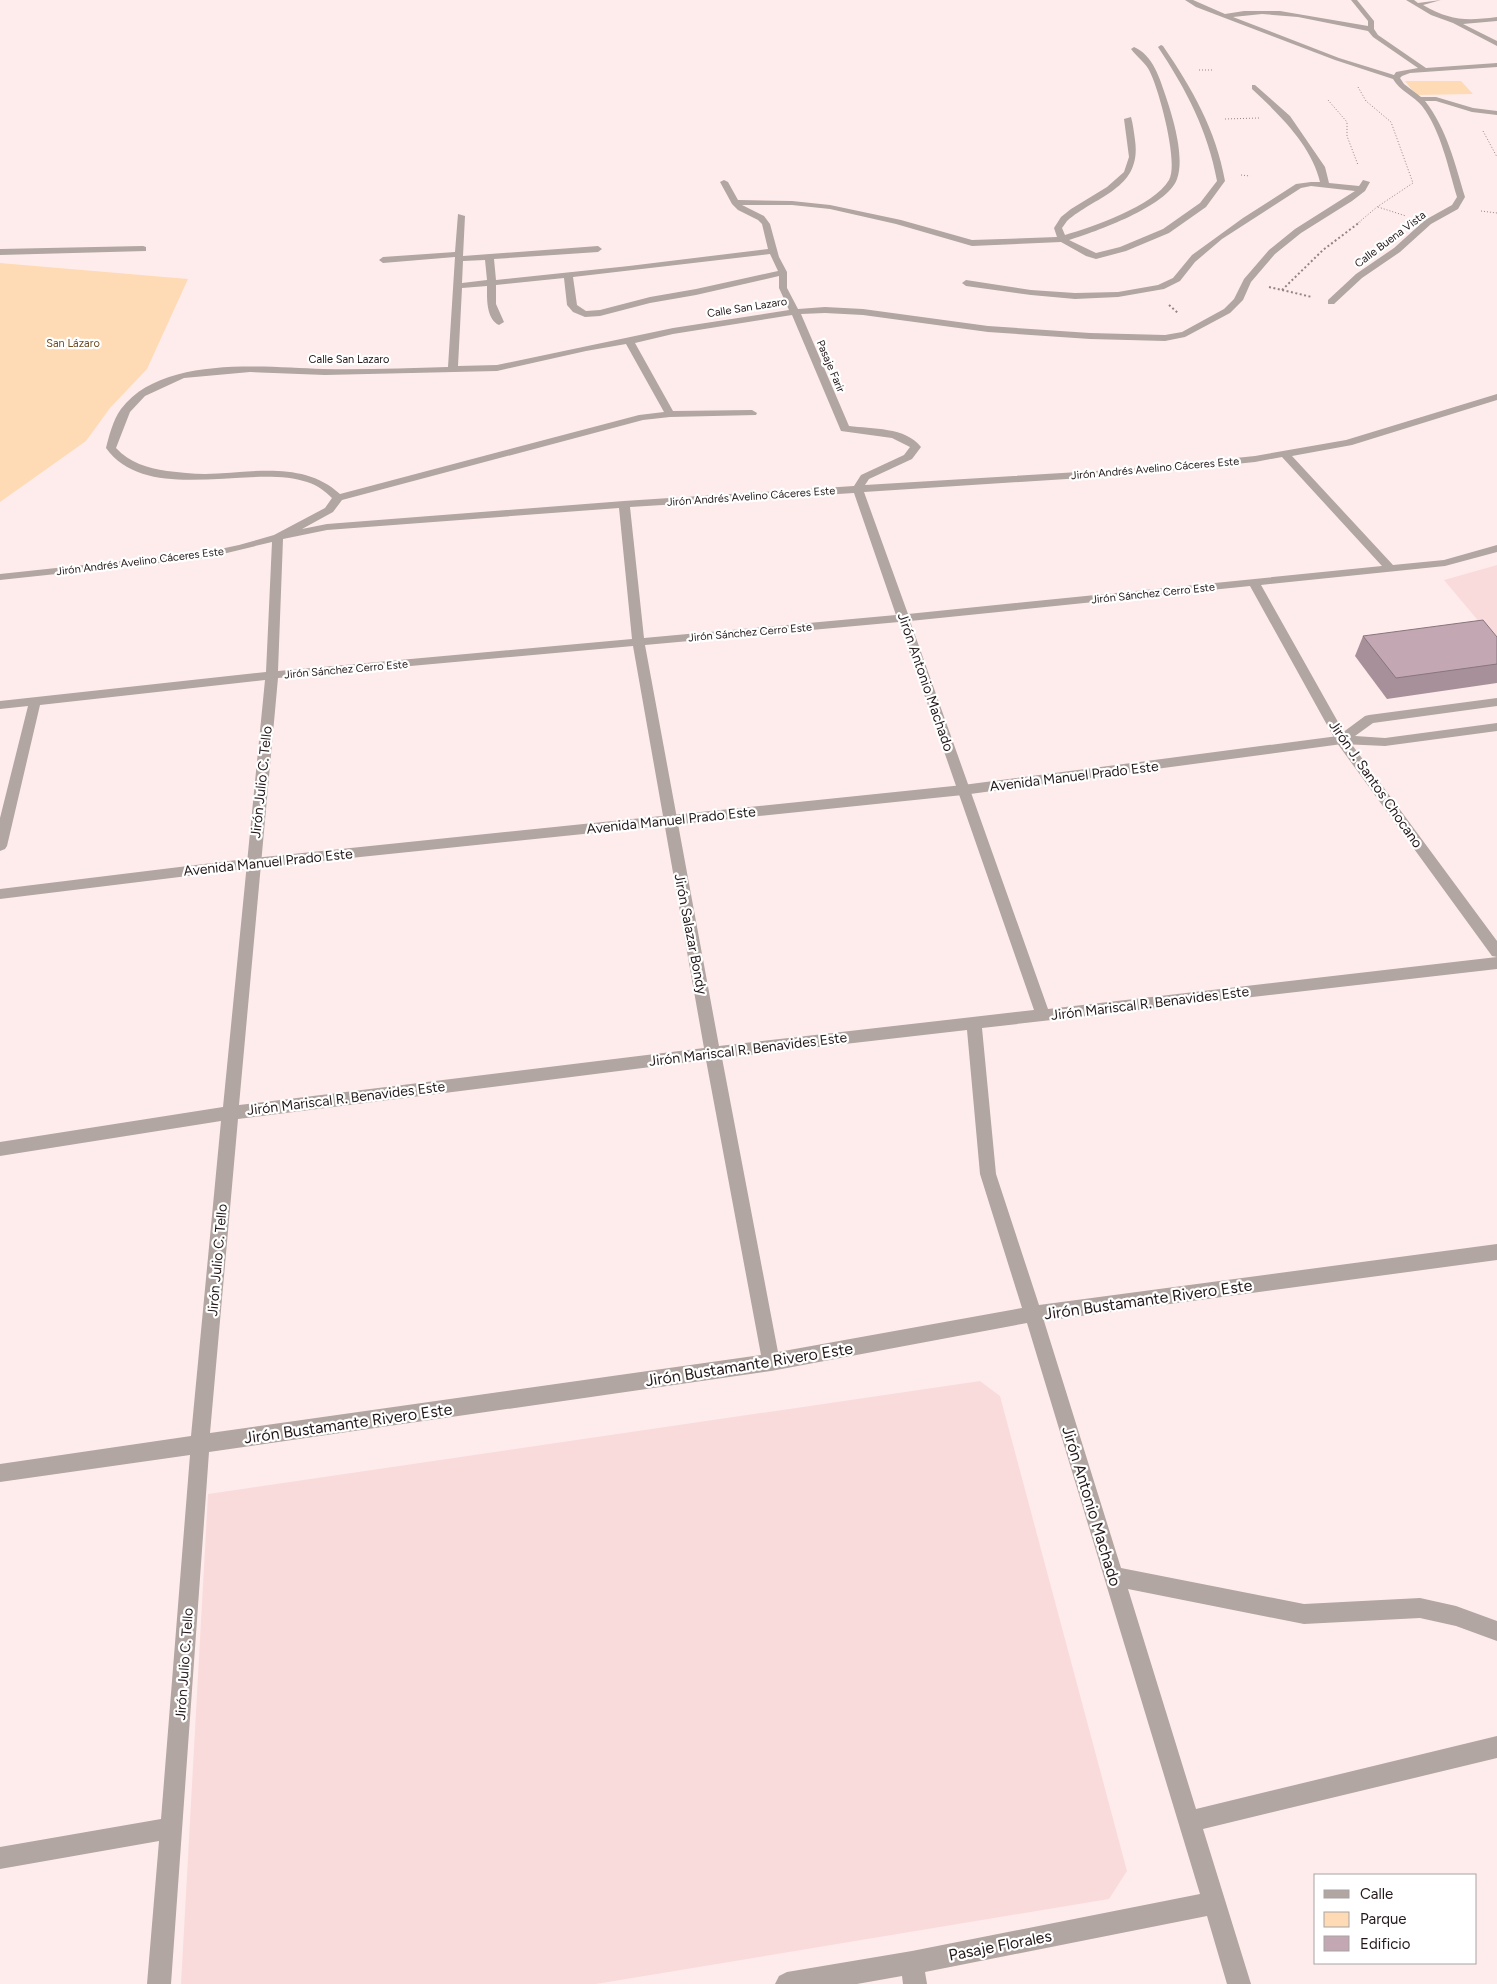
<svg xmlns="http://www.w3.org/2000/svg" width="1497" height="1984" viewBox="0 0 1497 1984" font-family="Figtree,sans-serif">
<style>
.built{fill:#fadbdb}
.green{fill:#fedbb5}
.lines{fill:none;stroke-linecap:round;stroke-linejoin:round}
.path-far1{stroke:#928484;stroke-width:1;stroke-dasharray:1 2;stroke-linecap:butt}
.path{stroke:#928484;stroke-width:2;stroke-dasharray:2 2.5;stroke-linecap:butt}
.minor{fill:#b1a6a1;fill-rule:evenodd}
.tertiary{fill:#b1a6a1;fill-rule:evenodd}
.wall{fill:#a8909a}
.building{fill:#c3a8b3;stroke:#88767d}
.labels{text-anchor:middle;stroke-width:4.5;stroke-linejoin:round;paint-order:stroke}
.far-street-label{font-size:11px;fill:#24191a;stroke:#fff}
.far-park-label{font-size:11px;fill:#714c20;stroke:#fff}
.street-label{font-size:14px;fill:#24191a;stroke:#fff}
.near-street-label{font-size:16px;fill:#24191a;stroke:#fff}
</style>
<rect width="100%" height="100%" fill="#feecec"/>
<!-- built -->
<g class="built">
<polygon points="1497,565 1497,643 1444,580"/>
<polygon points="980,1381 1000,1396 1127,1871 1109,1899 596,1984 181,1984 208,1494"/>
</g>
<!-- green -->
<g class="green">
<polygon points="1405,81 1461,81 1473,94 1416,95"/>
<polygon points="0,263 188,279 147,369 110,408 86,441 0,502"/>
</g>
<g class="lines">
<!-- path-far1 -->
<g class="path-far1">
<polyline points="1199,70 1213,70"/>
<polyline points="1358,87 1366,101 1391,122 1413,183 1377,207 1358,223"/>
<polyline points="1328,100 1347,122 1347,136 1358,165"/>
<polyline points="1225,119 1259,118"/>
<polyline points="1483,131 1497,157"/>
<polyline points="1241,175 1250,176"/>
<polyline points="1378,207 1406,216"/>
<polyline points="1481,211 1497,213"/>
</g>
<!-- path -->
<g class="path">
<polyline points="1269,287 1312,297"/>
<polyline points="1282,290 1323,250 1360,222"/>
<polyline points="1169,305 1179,314"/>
</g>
<!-- minor -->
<g class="minor">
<path d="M1185,0H1193L1225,14L1244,11H1280L1368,26V21L1351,0H1357L1374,21V29L1378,35L1426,68L1497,63V67L1410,73L1402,76L1400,78L1404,84L1421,97H1436L1473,108L1497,111V115L1472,112L1436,101H1425C1447,129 1455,164 1465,197L1458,209L1431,224L1400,252L1362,278L1334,304H1328V300L1356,274L1394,248L1425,220L1452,205L1457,197C1448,167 1441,131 1422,106C1414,96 1400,91 1393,79L1335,60L1196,7ZM1262,14L1298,17L1368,31L1373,37L1418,68L1396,72L1394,75L1339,58L1233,17Z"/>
<path d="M1406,0H1414L1418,3L1441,0L1423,5C1451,21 1466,21 1497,17V21L1463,24L1497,41V46L1453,23L1431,15Z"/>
<path d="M1161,45L1163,46C1192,88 1216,130 1225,181L1206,207L1169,233L1126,251L1096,259L1086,256L1061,242L972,246L896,224L830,209L792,205H742L764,216L770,224L779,257L787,272V288L798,309L825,307L863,309L988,326L1090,333L1165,335L1182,332L1224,309L1234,299L1244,279L1269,250L1295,229L1355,191L1311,186L1301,188L1222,239L1195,262L1180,281L1164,289L1118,297L1075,299L1031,295L966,286L962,283L966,280L1031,290L1075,293L1118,292L1158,285L1173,278L1192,255L1243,218L1296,184L1311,182H1320C1312,146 1279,114 1252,89V85H1255L1290,116L1325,167L1329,183L1359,186L1363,180L1370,182L1365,191L1352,201L1301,233L1275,254L1251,282L1243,300L1230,313L1185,337L1165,341L1090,339L988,332L863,315L825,313L801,314L849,426C872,429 906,427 921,447L912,459L869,479L865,485L1129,469L1255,456L1346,440L1497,394V400L1352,445L1292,456L1393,565L1444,560L1497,545V552L1445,566L1261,585L1347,738L1497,941V969L982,1028L996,1174L1039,1305L1497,1244V1260L1044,1321L1121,1568L1304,1604L1420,1598L1456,1606L1497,1621V1641L1456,1626L1420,1618L1304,1624L1128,1589L1196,1809L1497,1736V1758L1203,1829L1251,1984H1227L1207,1916L925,1972L927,1984H903L902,1976L857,1984H775L779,1976L787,1972L912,1951L1200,1894L1027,1323L771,1371L209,1452L171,1984H147L159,1841L0,1869V1847L161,1819L190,1455L0,1482V1464L191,1436L221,1121L0,1156V1142L223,1107L265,680L40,705L7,846L5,849L0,851V818L28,706L0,709V701L266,672L272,542L206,558L0,580V574L206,552L239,545L274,535L325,508L332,498C325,491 317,485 307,482C251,463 148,506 106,448C109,436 113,420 121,409C162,355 263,367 323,369C364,370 407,368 448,367L455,257L383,263L379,260L383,257L455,252L458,214L465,216L463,256L598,246L602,249L598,252L494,259L496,280L629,266L768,249L762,224L758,220L738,210L732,204L720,182L724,180L728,182L738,200L792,201L830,205L901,220L972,240L1057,237L1054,228L1061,217L1071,209L1107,187L1124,172L1129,157L1124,119L1131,117C1133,124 1134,133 1135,140C1142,189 1097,195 1067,221L1062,228L1065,235C1092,227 1154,206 1169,180C1179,163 1159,90 1150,72C1146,63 1137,57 1131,49L1134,47C1153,55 1160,79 1166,97C1173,118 1185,157 1177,179C1168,206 1095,232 1069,240L1096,253L1120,247L1163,229L1200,203L1217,181C1208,131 1186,89 1158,47ZM770,254L778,271L696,289L650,297L600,310L586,311L577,305L573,277ZM485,260L487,280L462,283L463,261ZM779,276V288L789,310L673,328L497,365L458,366L462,288L487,286C487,298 486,319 499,325L504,322L496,304V285L564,278L567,305L573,312L585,317L600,316L650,303L696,295ZM792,315L841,431L892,438L910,447L904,455L861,475L854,486L624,501L327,524L302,529L333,512L342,500L643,420L670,417L756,415L757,413L752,410L673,411L635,343L673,334ZM626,344L664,412L639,415L340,494C303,460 251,473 205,474C192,474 180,472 167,471C147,468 130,463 116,448L130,412L145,396L184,378L250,372L325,375L497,371L586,351ZM1282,457L1382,566L908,614L864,492L1129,475L1255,462ZM854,493L896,615L644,638L630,507ZM619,508L632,639L278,671L283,539L327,530ZM1250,586L1337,743L1492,956L1497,957L1048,1009L910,621ZM899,622L1034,1010L719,1046L645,645ZM633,646L704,1048L239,1105L278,678ZM967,1030L980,1174L1022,1308L778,1352L722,1058ZM706,1060L761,1355L210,1433L238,1119Z"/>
<polygon points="143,246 146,247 146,251 0,255 0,249"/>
</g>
<!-- tertiary -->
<polygon class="tertiary" points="1497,698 1497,706 1373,723 1355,736 1385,738 1497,723 1497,731 1385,746 1342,744 963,795 253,868 0,899 0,889 253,858 963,785 1338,736 1365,716 1369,715"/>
</g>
<!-- wall -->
<polygon class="wall" points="1363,636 1497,637 1497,683 1387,699 1355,656"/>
<!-- building -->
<polygon class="building" points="1483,620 1497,637 1497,664 1396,678 1363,636"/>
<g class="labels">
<!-- far-street labels -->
<g class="far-street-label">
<text transform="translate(1390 239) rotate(-37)" y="4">Calle Buena Vista</text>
<text transform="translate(747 307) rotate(-9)" y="4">Calle San Lazaro</text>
<text x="349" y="363">Calle San Lazaro</text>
<text transform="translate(831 366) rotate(67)" y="4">Pasaje Farir</text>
<text transform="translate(1155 468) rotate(-5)" y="4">Jirón Andrés Avelino Cáceres Este</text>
<text transform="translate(751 496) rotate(-4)" y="4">Jirón Andrés Avelino Cáceres Este</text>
<text transform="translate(140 561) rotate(-7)" y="4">Jirón Andrés Avelino Cáceres Este</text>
<text transform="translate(1153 593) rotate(-6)" y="4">Jirón Sánchez Cerro Este</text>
<text transform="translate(750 632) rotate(-5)" y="4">Jirón Sánchez Cerro Este</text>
<text transform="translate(346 669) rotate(-5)" y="4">Jirón Sánchez Cerro Este</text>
</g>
<!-- far-park labels -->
<g class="far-park-label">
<text x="73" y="347">San Lázaro</text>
</g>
<!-- street labels -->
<g class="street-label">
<text transform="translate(926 682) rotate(71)" y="5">Jirón Antonio Machado</text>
<text transform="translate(1074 776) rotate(-7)" y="5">Avenida Manuel Prado Este</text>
<text transform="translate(261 782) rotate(-84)" y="5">Jirón Julio C. Tello</text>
<text transform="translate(1376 784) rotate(55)" y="5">Jirón J. Santos Chocano</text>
<text transform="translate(671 820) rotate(-6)" y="5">Avenida Manuel Prado Este</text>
<text transform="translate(268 862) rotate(-6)" y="5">Avenida Manuel Prado Este</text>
<text transform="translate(691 934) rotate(79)" y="5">Jirón Salazar Bondy</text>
<text transform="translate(1150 1003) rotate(-7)" y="5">Jirón Mariscal R. Benavides Este</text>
<text transform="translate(748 1049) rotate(-7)" y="5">Jirón Mariscal R. Benavides Este</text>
<text transform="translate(346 1098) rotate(-7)" y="5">Jirón Mariscal R. Benavides Este</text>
<text transform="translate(217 1260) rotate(-85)" y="5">Jirón Julio C. Tello</text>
<text transform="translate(184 1664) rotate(-86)" y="5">Jirón Julio C. Tello</text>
</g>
<!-- near-street labels -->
<g class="near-street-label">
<text transform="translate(1148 1299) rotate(-8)" y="6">Jirón Bustamante Rivero Este</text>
<text transform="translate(749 1364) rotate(-9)" y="6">Jirón Bustamante Rivero Este</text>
<text transform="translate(348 1423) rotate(-8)" y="6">Jirón Bustamante Rivero Este</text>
<text transform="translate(1092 1506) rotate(73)" y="6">Jirón Antonio Machado</text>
<text transform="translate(1000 1945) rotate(-11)" y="6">Pasaje Florales</text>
</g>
</g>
<!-- legend -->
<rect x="1314" y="1874" width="162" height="90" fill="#ffffff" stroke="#a7a3a3"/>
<rect x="1324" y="1890" width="25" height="8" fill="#b1a6a1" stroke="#a7a3a3"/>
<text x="1360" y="1899" font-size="15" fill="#24191a">Calle</text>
<rect x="1324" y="1912" width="25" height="15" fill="#fedbb5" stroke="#a7a3a3"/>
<text x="1360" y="1924" font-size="15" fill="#24191a">Parque</text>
<rect x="1324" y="1936" width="25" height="15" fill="#c3a8b3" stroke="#a7a3a3"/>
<text x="1360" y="1949" font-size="15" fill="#24191a">Edificio</text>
</svg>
